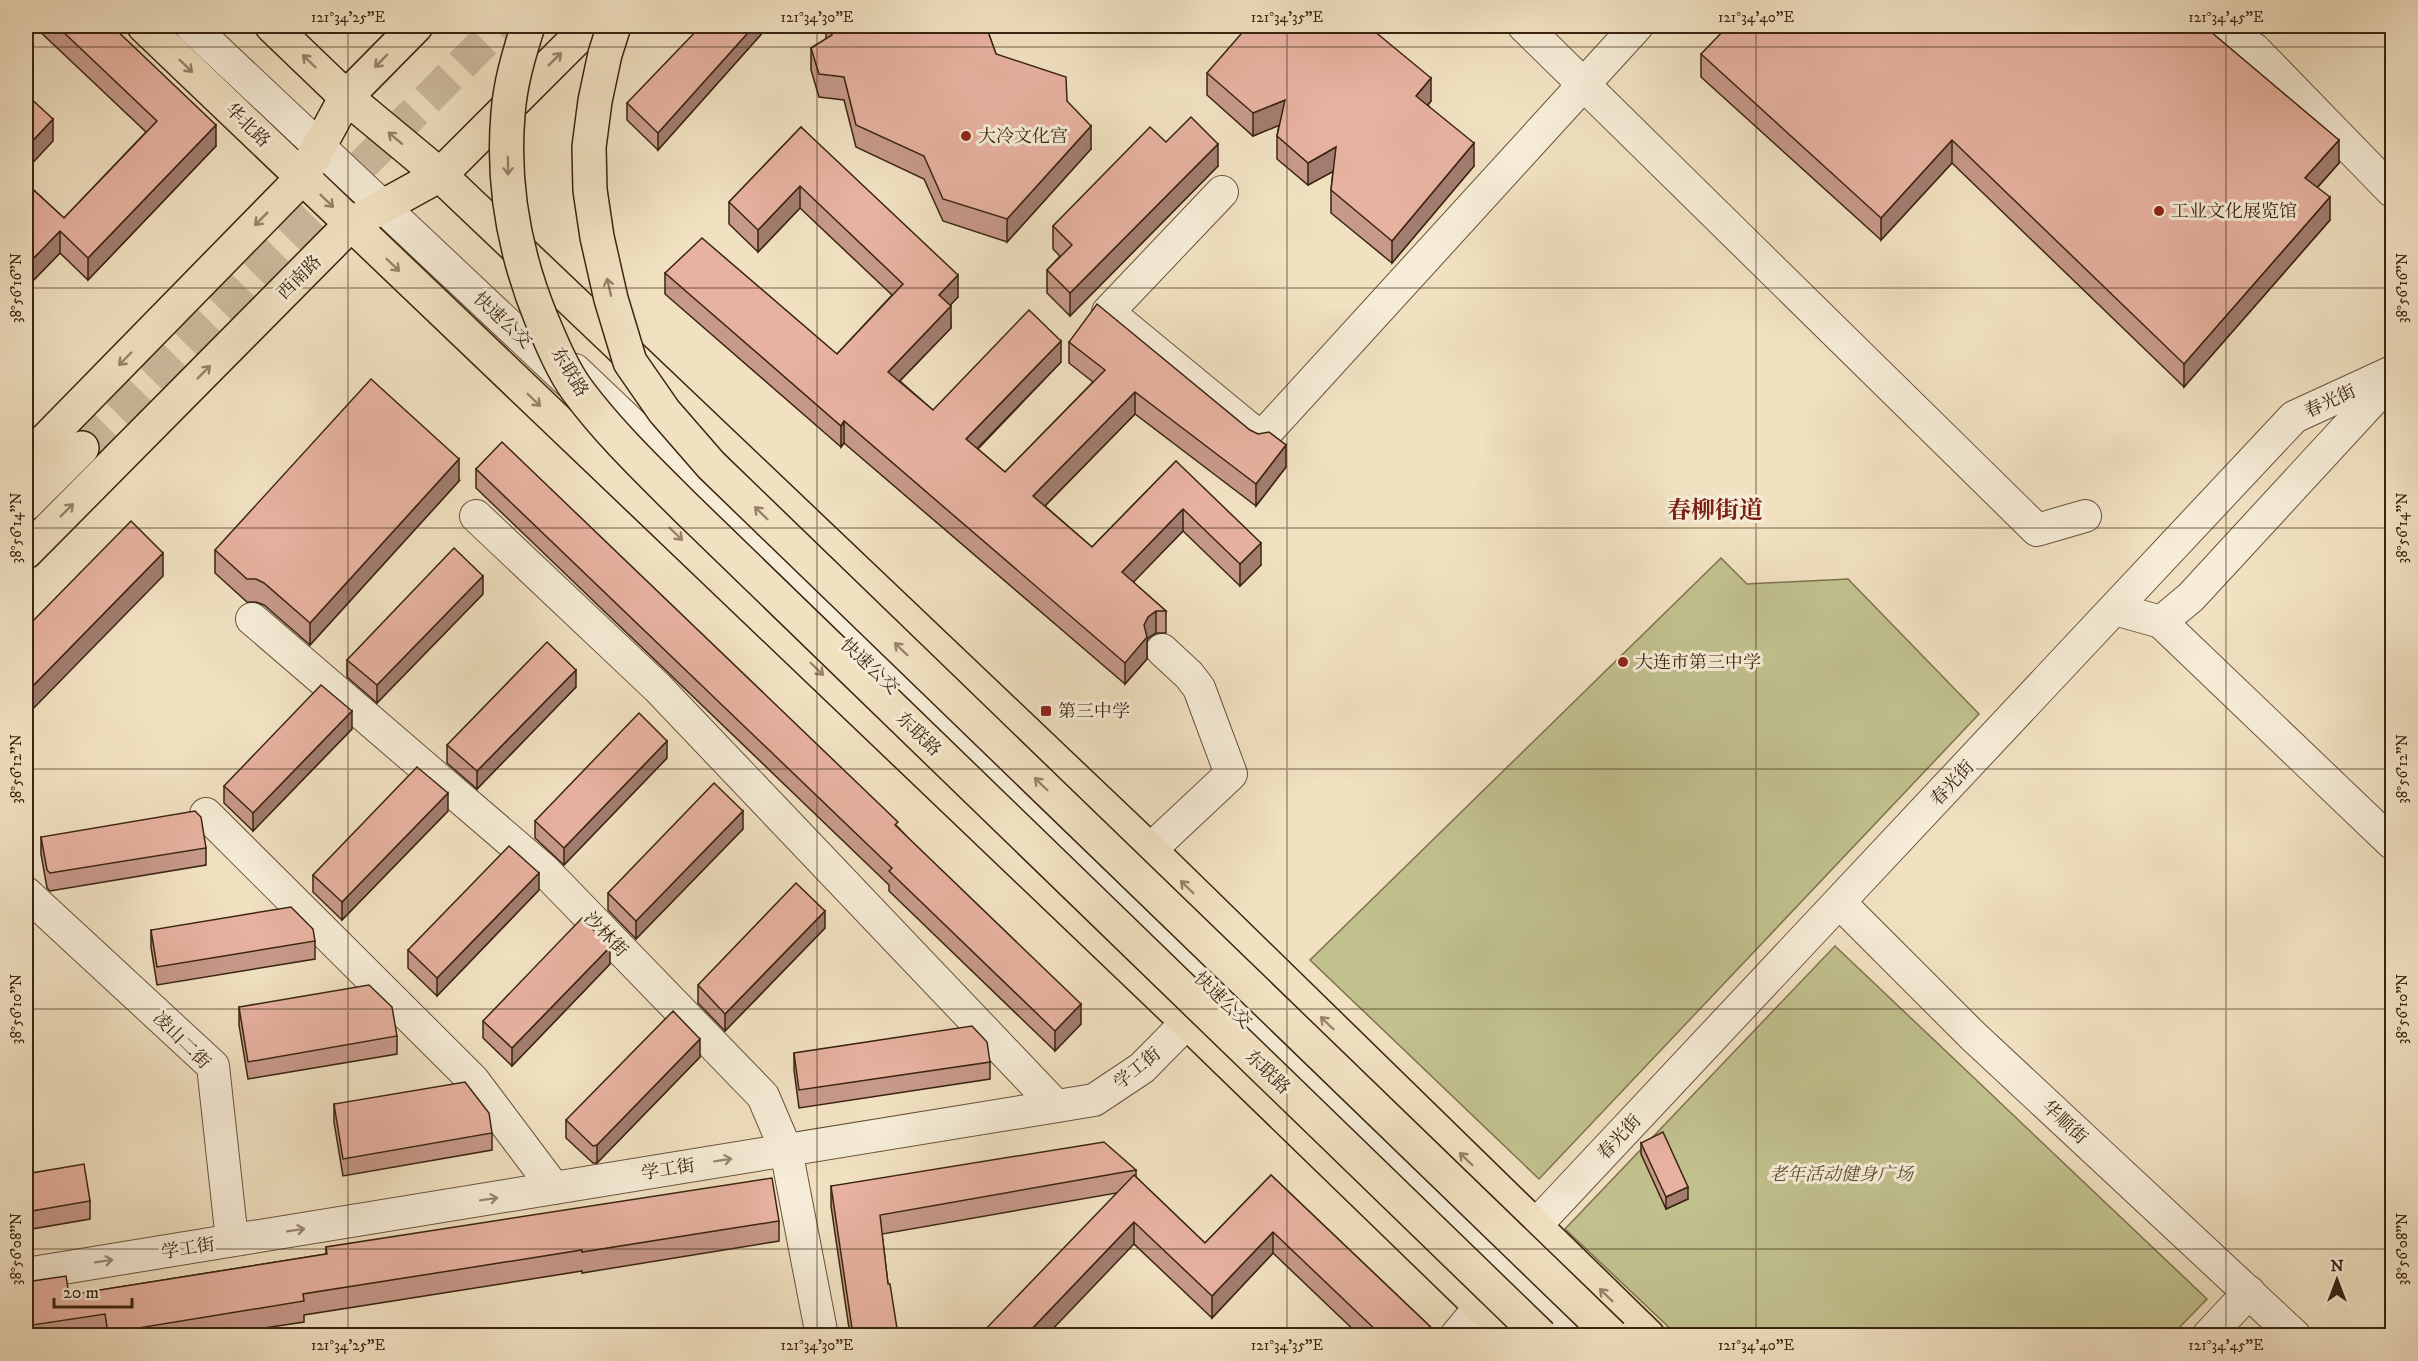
<svg xmlns="http://www.w3.org/2000/svg" width="2418" height="1361" viewBox="0 0 2418 1361" font-family="'IM FELL DW Pica','Noto Serif SC',serif">
<style>
.green{fill:#c1c18e;stroke:#7e724f;stroke-width:1.5}
.lines{fill:none;stroke-linecap:round;stroke-linejoin:round}
.major-tunnel{stroke:#ccbb9e;stroke-width:33;stroke-dasharray:33 16;stroke-linecap:butt}
.minor-casing{stroke:#68533c;stroke-width:34}
.major-casing{stroke:#3a2410;stroke-width:36}
.minor{stroke:#f6ecd7;stroke-width:32}
.major{stroke:#f1e1c1;stroke-width:33}
.highway-bridge-casing{stroke:#3a2410;stroke-width:36;stroke-linecap:butt}
.highway-bridge{stroke:#f1e1c1;stroke-width:33}
.wall{fill:#c7998a;stroke:#3a2410;stroke-width:1.5}
.shaded-wall{fill:#a27d70;stroke:#3a2410;stroke-width:1.5}
.building{fill:#e7b2a0;stroke:#3a2410;stroke-width:1.5}
.oneway{stroke:#968268}
.oneway2{stroke:#988874}
.ticks{fill:none;stroke:#3a2410;stroke-width:1.5;stroke-opacity:0.45}
.poi-dot{fill:#8f2418;stroke:#f6ecd7;stroke-width:2}
.labels{text-anchor:middle;stroke-width:6;stroke-linejoin:round;paint-order:stroke}
.street-label{font-size:18px;fill:#3a2410;stroke:#f6ecd7}
.poi-label{font-size:18px;fill:#3a2410;stroke:#f6ecd7;text-anchor:start}
.park-label{font-size:18px;font-style:italic;fill:#5c4b30;stroke:#f6ecd7}
.district-label{font-size:24px;font-weight:bold;fill:#7a1f14;stroke:#f6ecd7}
.neatline{fill:none;stroke:#3a2410;stroke-width:2}
.ticks-label{font-size:15px;text-anchor:middle;fill:#3a2410}
</style>
<rect width="100%" height="100%" fill="#f1e1c1"/>
<filter id="stains"><feTurbulence type="fractalNoise" baseFrequency=".00333" numOctaves="4"/><feColorMatrix values="0 0 0 0 .2 0 0 0 0 .09 0 0 0 0 .02 0 0 0 .5 -.17"/></filter>
<radialGradient id="worn" r=".72"><stop offset=".6" stop-color="#630" stop-opacity="0"/><stop offset="1" stop-color="#630" stop-opacity=".3"/></radialGradient>
<!-- green -->
<g class="green">
<polygon points="1721,558 1747,584 1848,579 1979,714 1539,1179 1310,960"/>
<polygon points="1835,946 2207,1299 2172,1335 1677,1335 1565,1229"/>
</g>
<g class="lines">
<!-- major-tunnel -->
<polyline class="major-tunnel" points="82,448 500,26"/>
<!-- minor casing -->
<g class="minor-casing">
<g id="minor">
<polyline points="191,26 568,381"/>
<polyline points="1524,26 2037,530 2085,516"/>
<polyline points="2214,26 2254,49 2392,191"/>
<polyline points="1222,192 1108,312 1261,438 1637,26"/>
<polyline points="575,370 1006,780"/>
<polyline points="476,516 658,688 1056,1106"/>
<polyline points="2115,609 2161,622 2191,597 2392,379"/>
<polyline points="252,619 544,870 763,1096 786,1150 822,1336"/>
<polyline points="2161,622 2392,843"/>
<polyline points="981,772 1216,993 1571,1336"/>
<polyline points="206,814 473,1080 554,1188"/>
<polyline points="1150,850 1231,774 1199,688 1189,675 1162,650"/>
<polyline points="26,893 213,1066 232,1240"/>
<polyline points="1840,903 1972,1035 2295,1336"/>
<polyline points="1535,1226 2294,417 2392,372"/>
<polyline points="26,1274 1094,1100 1142,1068 1206,1003"/>
<polyline points="1456,1336 1481,1306"/>
<polyline points="2208,1336 2249,1292"/>
</g>
</g>
<!-- major casing -->
<g class="major-casing">
<g id="major">
<polyline points="144,26 1187,1022 1511,1336"/>
<polyline points="272,26 346,97 440,175 1150,850 1648,1336"/>
<polyline points="26,460 302,178 346,97 416,26"/>
<polyline points="26,504 82,448"/>
<polyline points="26,552 351,224 440,175 589,26"/>
</g>
</g>
<!-- minor -->
<use href="#minor" class="minor"/>
<!-- major -->
<use href="#major" class="major"/>
<!-- highway-bridge casing -->
<g class="highway-bridge-casing">
<g id="highway-bridge">
<path d="M528,26C519,54 510,84 508,114C502,184 515,254 541,318C551,342 563,371 578,391C610,434 649,471 686,508L1541,1336"/>
<polyline points="614,26 605,54 595,101 589,147 590,190 597,237 611,299 630,362 664,411 711,465 1612,1336"/>
</g>
</g>
<!-- highway-bridge -->
<use href="#highway-bridge" class="highway-bridge"/>
</g>
<!-- wall -->
<g class="wall">
<polygon points="34,26 106,26 216,146 88,280 60,253 26,288 26,183 64,218 146,132"/>
<polygon points="766,26 766,29 658,150 627,120 627,103"/>
<polygon points="826,26 986,26 996,54 1067,101 1091,149 1007,242 943,221 924,179 856,147 844,100 819,97 811,70 811,48 826,39"/>
<polygon points="1340,31 1431,101 1428,105 1474,166 1392,263 1331,213 1331,190 1333,171 1308,185 1277,159 1277,136 1279,125 1253,136 1207,95 1207,73"/>
<polygon points="1701,54 2339,163 2317,188 2330,220 2184,387 1952,163 1881,240 1701,77"/>
<polygon points="801,127 958,297 950,305 951,328 900,381 933,410 1061,362 978,449 1005,472 1093,382 1069,363 1069,342 1286,467 1256,506 1135,414 1045,506 1092,547 1176,461 1261,565 1240,586 1183,531 1133,582 1166,611 1166,633 1156,633 1148,638 1147,641 1147,659 1125,684 844,443 841,447 665,294 665,273 837,354 892,295 800,208 758,252 729,224 729,202"/>
<polygon points="1166,142 1218,166 1070,316 1047,293 1047,270 1060,256 1053,249 1053,226"/>
<polygon points="476,469 898,827 1081,1024 1055,1051 889,891 889,885 476,488"/>
<polygon points="459,481 310,645 264,605 256,602 247,602 215,573 215,550"/>
<polygon points="483,594 377,703 347,677 347,660"/>
<polygon points="576,687 477,789 447,763 447,745"/>
<polygon points="352,729 253,831 224,803 224,786"/>
<polygon points="667,758 564,865 535,838 535,821"/>
<polygon points="448,811 342,920 313,892 313,875"/>
<polygon points="743,829 636,939 608,910 608,893"/>
<polygon points="41,837 206,848 206,865 50,891 47,888 41,854"/>
<polygon points="539,890 437,996 408,968 408,950"/>
<polygon points="825,928 725,1031 698,1003 698,985"/>
<polygon points="151,930 315,941 315,959 157,985 151,947"/>
<polygon points="610,964 512,1066 483,1038 483,1021"/>
<polygon points="239,1007 397,1036 397,1054 248,1079 239,1025"/>
<polygon points="794,1053 990,1062 990,1079 799,1108 794,1070"/>
<polygon points="700,1057 597,1163 593,1163 566,1138 566,1120"/>
<polygon points="334,1104 492,1133 492,1150 343,1176 334,1122"/>
<polygon points="1641,1143 1688,1199 1666,1209 1641,1154"/>
<polygon points="1136,1170 1136,1177 1205,1243 1271,1175 1439,1335 1359,1335 1273,1253 1212,1318 1134,1244 1116,1193 882,1234 888,1284 898,1335 850,1335 831,1206 831,1186"/>
<polygon points="26,1174 90,1201 90,1219 26,1230"/>
<polygon points="779,1221 779,1241 582,1273 582,1271 304,1315 304,1322 218,1335 106,1335 105,1334 97,1335 26,1335 26,1282 69,1295 326,1254 326,1247"/>
</g>
<!-- shaded-wall -->
<g class="shaded-wall">
<polygon points="754,26 766,26 766,29 658,150 658,133"/>
<polygon points="1431,78 1431,101 1416,118 1416,96"/>
<polygon points="1285,100 1285,123 1253,136 1253,113"/>
<polygon points="53,119 53,141 26,170 26,148"/>
<polygon points="216,125 216,146 88,280 88,258"/>
<polygon points="1091,126 1091,149 1007,242 1007,219"/>
<polygon points="1952,140 1952,163 1881,240 1881,218"/>
<polygon points="2339,140 2339,163 2305,201 2305,178"/>
<polygon points="1474,143 1474,166 1392,263 1392,241"/>
<polygon points="1218,144 1218,166 1070,316 1070,293"/>
<polygon points="1336,147 1336,170 1308,185 1308,163"/>
<polygon points="800,186 800,208 758,252 758,230"/>
<polygon points="2330,197 2330,220 2184,387 2184,364"/>
<polygon points="60,231 60,253 26,288 26,266"/>
<polygon points="958,275 958,297 939,317 939,295"/>
<polygon points="951,306 951,328 888,393 888,372"/>
<polygon points="1061,341 1061,362 966,460 966,439"/>
<polygon points="1135,392 1135,414 1033,518 1033,496"/>
<polygon points="844,421 844,443 841,447 841,426"/>
<polygon points="1286,445 1286,467 1256,506 1256,484"/>
<polygon points="459,459 459,481 310,645 310,623"/>
<polygon points="1183,509 1183,531 1122,594 1122,572"/>
<polygon points="1261,543 1261,565 1240,586 1240,564"/>
<polygon points="163,553 163,576 26,716 26,693"/>
<polygon points="483,576 483,594 377,703 377,685"/>
<polygon points="1156,611 1156,633 1148,638 1147,641 1147,659 1125,684 1125,663 1148,617"/>
<polygon points="576,670 576,687 477,789 477,771"/>
<polygon points="352,711 352,729 253,831 253,813"/>
<polygon points="667,741 667,758 564,865 564,848"/>
<polygon points="448,793 448,811 342,920 342,902"/>
<polygon points="743,811 743,829 636,939 636,921"/>
<polygon points="539,873 539,890 437,996 437,978"/>
<polygon points="825,911 825,928 725,1031 725,1014"/>
<polygon points="610,947 610,964 512,1066 512,1048"/>
<polygon points="1081,1004 1081,1024 1055,1051 1055,1031"/>
<polygon points="700,1039 700,1057 597,1163 597,1145"/>
<polygon points="1688,1187 1688,1199 1666,1209 1666,1197"/>
<polygon points="1134,1222 1134,1244 1047,1335 1026,1335"/>
<polygon points="1273,1232 1273,1253 1212,1318 1212,1296"/>
</g>
<!-- building -->
<g class="building">
<polygon points="57,26 106,26 109,28 112,26 216,125 88,258 60,231 26,266 26,183 64,218 157,121"/>
<polygon points="701,26 754,26 658,133 627,103"/>
<polygon points="828,26 986,26 996,54 1066,77 1067,101 1091,126 1007,219 943,199 924,156 856,125 844,77 819,74 811,48 832,35"/>
<polygon points="1248,26 1334,26 1340,31 1350,26 1368,26 1431,78 1416,96 1474,143 1392,241 1331,190 1336,147 1308,163 1277,136 1285,100 1253,113 1207,73"/>
<polygon points="1728,26 2204,26 2339,140 2305,178 2330,197 2184,364 1952,140 1881,218 1701,54"/>
<polygon points="26,94 53,119 26,148"/>
<polygon points="1191,117 1218,144 1070,293 1047,270 1072,245 1053,226 1150,127 1166,142"/>
<polygon points="801,127 958,275 939,295 951,306 888,372 933,410 1029,310 1061,341 966,439 1005,472 1105,370 1069,342 1097,304 1250,430 1258,434 1269,432 1286,445 1256,484 1135,392 1033,496 1092,547 1176,461 1261,543 1240,564 1183,509 1122,572 1166,611 1156,611 1148,617 1144,625 1147,637 1125,663 844,421 841,426 665,273 702,238 837,354 903,284 800,186 758,230 729,202"/>
<polygon points="371,379 459,459 310,623 264,583 256,579 247,579 215,550"/>
<polygon points="502,442 898,822 895,825 1081,1004 1055,1031 889,871 892,868 476,469"/>
<polygon points="131,521 163,553 26,693 26,628"/>
<polygon points="454,548 483,576 377,685 347,660"/>
<polygon points="547,642 576,670 477,771 447,745"/>
<polygon points="321,685 352,711 253,813 224,786"/>
<polygon points="639,713 667,741 564,848 535,821"/>
<polygon points="417,767 448,793 342,902 313,875"/>
<polygon points="714,783 743,811 636,921 608,893"/>
<polygon points="195,811 201,817 206,848 50,873 47,870 41,837"/>
<polygon points="509,846 539,873 437,978 408,950"/>
<polygon points="796,883 825,911 725,1014 698,985"/>
<polygon points="291,907 313,929 315,941 157,967 151,930"/>
<polygon points="582,918 610,947 512,1048 483,1021"/>
<polygon points="369,985 392,1007 397,1036 248,1062 239,1007"/>
<polygon points="673,1011 700,1039 597,1145 593,1146 566,1120"/>
<polygon points="972,1026 987,1042 990,1062 799,1090 794,1053"/>
<polygon points="465,1082 489,1113 492,1133 343,1159 334,1104"/>
<polygon points="1663,1132 1688,1187 1666,1197 1641,1143"/>
<polygon points="1104,1142 1136,1170 880,1215 888,1284 890,1284 898,1335 853,1335 831,1186"/>
<polygon points="84,1164 90,1201 26,1212 26,1174"/>
<polygon points="1134,1175 1205,1243 1271,1175 1439,1335 1381,1335 1273,1232 1212,1296 1134,1222 1026,1335 980,1335"/>
<polygon points="772,1178 779,1221 582,1252 582,1250 303,1294 304,1301 108,1333 105,1314 26,1326 26,1282 66,1276 69,1295 327,1254 326,1247"/>
<polygon points="792,1328 793,1335 742,1335"/>
</g>
<!-- one-way arrows -->
<defs><path id="oneway-shaft" d="M-6 0H5M1.5-3L5.5 0L1.5 3" fill="none" stroke-width="1.6" stroke-linecap="round" stroke-linejoin="round" transform="scale(1.5)"/></defs>
<g class="oneway">
<use href="#oneway-shaft" transform="translate(555 59) rotate(-45)"/>
<use href="#oneway-shaft" transform="translate(309 61) rotate(-136)"/>
<use href="#oneway-shaft" transform="translate(381 61) rotate(134)"/>
<use href="#oneway-shaft" transform="translate(186 66) rotate(44)"/>
<use href="#oneway-shaft" transform="translate(395 138) rotate(-140)"/>
<use href="#oneway-shaft" transform="translate(508 166) rotate(89)"/>
<use href="#oneway-shaft" transform="translate(327 201) rotate(44)"/>
<use href="#oneway-shaft" transform="translate(261 219) rotate(135)"/>
<use href="#oneway-shaft" transform="translate(393 265) rotate(44)"/>
<use href="#oneway-shaft" transform="translate(609 287) rotate(-103)"/>
<use href="#oneway-shaft" transform="translate(125 359) rotate(134)"/>
<use href="#oneway-shaft" transform="translate(204 372) rotate(-45)"/>
<use href="#oneway-shaft" transform="translate(534 400) rotate(44)"/>
<use href="#oneway-shaft" transform="translate(67 510) rotate(-45)"/>
<use href="#oneway-shaft" transform="translate(761 513) rotate(-136)"/>
<use href="#oneway-shaft" transform="translate(676 534) rotate(44)"/>
<use href="#oneway-shaft" transform="translate(901 649) rotate(-136)"/>
<use href="#oneway-shaft" transform="translate(817 669) rotate(44)"/>
<use href="#oneway-shaft" transform="translate(1041 784) rotate(-136)"/>
<use href="#oneway-shaft" transform="translate(1187 887) rotate(-136)"/>
<use href="#oneway-shaft" transform="translate(1327 1023) rotate(-136)"/>
<use href="#oneway-shaft" transform="translate(1466 1159) rotate(-136)"/>
<use href="#oneway-shaft" transform="translate(1606 1295) rotate(-136)"/>
</g>
<g class="oneway2">
<use href="#oneway-shaft" transform="translate(723 1160) rotate(-9)"/>
<use href="#oneway-shaft" transform="translate(489 1199) rotate(-9)"/>
<use href="#oneway-shaft" transform="translate(296 1230) rotate(-9)"/>
<use href="#oneway-shaft" transform="translate(104 1261) rotate(-9)"/>
</g>
<!-- ticks -->
<path class="ticks" d="M348,26V1336M817,26V1336M1287,26V1336M1756,26V1336M2226,26V1336M26,47H2392M26,288H2392M26,528H2392M26,769H2392M26,1009H2392M26,1249H2392"/>
<!-- markers -->
<g class="poi-dot">
<circle cx="966" cy="136" r="6"/>
<circle cx="2159" cy="211" r="6"/>
<circle cx="1623" cy="662" r="6"/>
<rect x="1040" y="705" width="12" height="12" rx="3"/>
</g>
<g class="labels">
<!-- street labels -->
<g class="street-label">
<text transform="translate(248 125) rotate(44)" y="6">华北路</text>
<text transform="translate(299 277) rotate(-45)" y="6">西南路</text>
<text transform="translate(503 320) rotate(43)" y="6">快速公交</text>
<text transform="translate(570 372) rotate(59)" y="6">东联路</text>
<text transform="translate(2330 401) rotate(-25)" y="6">春光街</text>
<text transform="translate(870 666) rotate(43)" y="6">快速公交</text>
<text transform="translate(919 734) rotate(44)" y="6">东联路</text>
<text transform="translate(1952 783) rotate(-47)" y="6">春光街</text>
<text transform="translate(606 934) rotate(46)" y="6">沙林街</text>
<text transform="translate(1223 1000) rotate(44)" y="6">快速公交</text>
<text transform="translate(182 1040) rotate(45)" y="6">凌山二街</text>
<text transform="translate(1137 1068) rotate(-39)" y="6">学工街</text>
<text transform="translate(1268 1072) rotate(44)" y="6">东联路</text>
<text transform="translate(2065 1122) rotate(43)" y="6">华顺街</text>
<text transform="translate(1619 1137) rotate(-47)" y="6">春光街</text>
<text transform="translate(668 1169) rotate(-9)" y="6">学工街</text>
<text transform="translate(188 1248) rotate(-9)" y="6">学工街</text>
</g>
<!-- poi labels -->
<g class="poi-label">
<text x="978" y="142">大冷文化宫</text>
<text x="2171" y="217">工业文化展览馆</text>
<text x="1635" y="668">大连市第三中学</text>
<text x="1058" y="717">第三中学</text>
</g>
<!-- park labels -->
<g class="park-label">
<text x="1841" y="1180">老年活动健身广场</text>
</g>
<!-- district labels -->
<g class="district-label">
<text x="1715" y="518">春柳街道</text>
</g>
</g>
<!-- margin -->
<rect width="2418" height="1361" fill="none" stroke="#f1e1c1" stroke-width="66"/>
<!-- north arrow -->
<g transform="translate(2337 1280)" stroke="#f6ecd7" stroke-width="4.5" paint-order="stroke">
<path d="M0-4.5L10 22L0 15L-10 22Z" fill="#3a2410"/>
<text y="-9" font-size="16" font-weight="bold" text-anchor="middle" fill="#3a2410">N</text>
</g>
<!-- scale -->
<path d="M54 1298v9h78v-9" fill="none" stroke="#3a2410" stroke-width="3"/>
<text x="63" y="1298" font-size="18" fill="#3a2410" stroke="#f6ecd7" stroke-width="4.5" paint-order="stroke">20 m</text>
<rect x="33" y="33" width="2352" height="1295" class="neatline"/>
<g class="ticks-label">
<text x="348" y="22">121°34'25"E</text>
<text x="817" y="22">121°34'30"E</text>
<text x="1287" y="22">121°34'35"E</text>
<text x="1756" y="22">121°34'40"E</text>
<text x="2226" y="22">121°34'45"E</text>
<text transform="translate(16 288) rotate(-90)" y="5">38°56'16"N</text>
<text transform="translate(2402 288) rotate(-90)" y="5">38°56'16"N</text>
<text transform="translate(16 528) rotate(-90)" y="5">38°56'14"N</text>
<text transform="translate(2402 528) rotate(-90)" y="5">38°56'14"N</text>
<text transform="translate(16 769) rotate(-90)" y="5">38°56'12"N</text>
<text transform="translate(2402 769) rotate(-90)" y="5">38°56'12"N</text>
<text transform="translate(16 1009) rotate(-90)" y="5">38°56'10"N</text>
<text transform="translate(2402 1009) rotate(-90)" y="5">38°56'10"N</text>
<text transform="translate(16 1249) rotate(-90)" y="5">38°56'08"N</text>
<text transform="translate(2402 1249) rotate(-90)" y="5">38°56'08"N</text>
<text x="348" y="1350">121°34'25"E</text>
<text x="817" y="1350">121°34'30"E</text>
<text x="1287" y="1350">121°34'35"E</text>
<text x="1756" y="1350">121°34'40"E</text>
<text x="2226" y="1350">121°34'45"E</text>
</g>
<rect width="100%" height="100%" filter="url(#stains)"/>
<rect width="100%" height="100%" fill="url(#worn)"/>
</svg>
